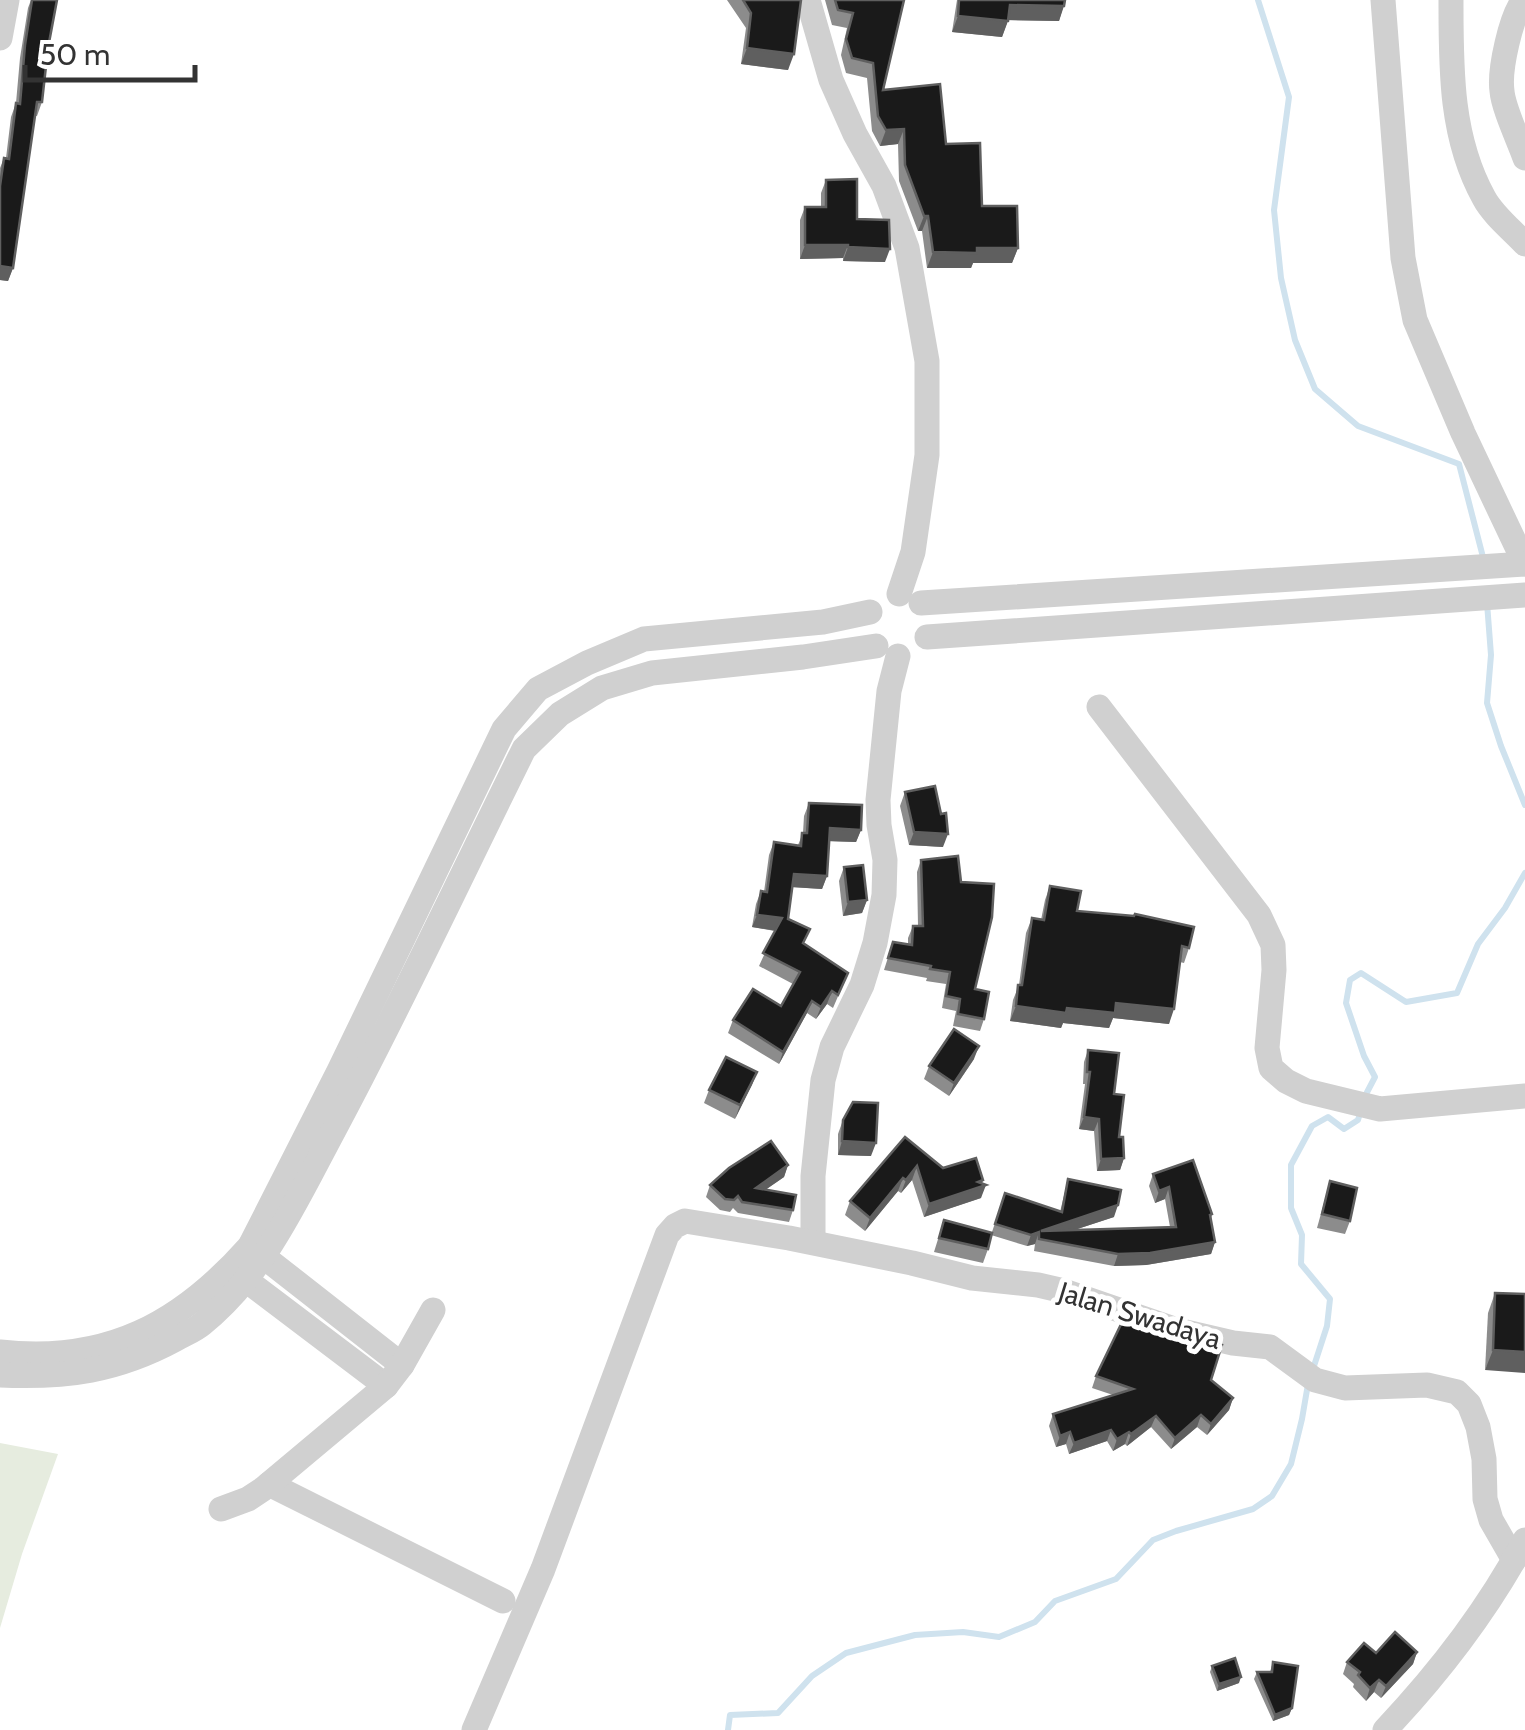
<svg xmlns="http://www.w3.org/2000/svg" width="1525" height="1730" viewBox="0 0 1525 1730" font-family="Cabin,sans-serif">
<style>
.green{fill:#e6ecdf}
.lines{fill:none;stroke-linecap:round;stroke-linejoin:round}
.stream{stroke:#cfe2ee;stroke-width:6}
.street{stroke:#d0d0d0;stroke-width:25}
.wall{fill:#8c8c8c}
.shaded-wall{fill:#5f5f5f}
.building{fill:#1a1a1a;stroke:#5f5f5f;stroke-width:2.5}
.labels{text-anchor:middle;stroke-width:10;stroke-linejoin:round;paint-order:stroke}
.street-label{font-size:28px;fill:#333;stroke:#fff}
</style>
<rect width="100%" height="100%" fill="#fff"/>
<!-- green -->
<polygon class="green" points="0,1443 58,1454 22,1554 0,1628"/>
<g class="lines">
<!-- stream -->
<g class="stream">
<polyline points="1258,0 1289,97 1274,210 1281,278 1295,340 1315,389 1358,426 1459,464 1484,561"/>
<polyline points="1487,603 1491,655 1487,703 1501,746 1525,805"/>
<polyline points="1364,1098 1375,1077 1364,1056 1346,1003 1350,980 1361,973 1406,1002 1457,993 1478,944 1505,908 1525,873"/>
<polyline points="1312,1372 1327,1326 1330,1299 1301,1264 1302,1235 1291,1208 1291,1165 1312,1126 1328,1117 1344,1129 1358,1120 1361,1110"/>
<polyline points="728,1730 730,1715 778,1713 812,1676 846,1653 915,1635 963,1632 999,1637 1035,1622 1055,1601 1116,1579 1153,1540 1176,1531 1253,1509 1272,1496 1291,1464 1302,1419 1308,1384"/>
</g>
<!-- street -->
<g class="street">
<polyline points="808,0 831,80 855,134 884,186 907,248 927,361 927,455 913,552 899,594"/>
<polyline points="1383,0 1403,258 1415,320 1463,433 1525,564"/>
<path d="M1451,0C1451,67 1450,137 1484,198C1493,215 1512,230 1525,244"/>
<path d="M1524,0C1511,15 1499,70 1502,91C1503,107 1519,141 1525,158"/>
<polyline points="0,38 7,0"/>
<polyline points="921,603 1525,564"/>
<polyline points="927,637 1525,595"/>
<polyline points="1099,707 1259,915 1273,945 1274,970 1267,1048 1271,1068 1286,1081 1306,1091 1380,1109 1525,1096"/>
<polyline points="813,1242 813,1176 823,1080 832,1047 862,985 875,943 884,895 885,860 879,825 878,800 889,691 898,656"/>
<polyline points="250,1246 402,1365"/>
<polyline points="234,1271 386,1386"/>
<path d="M0,1352C107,1364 181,1324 250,1246L339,1071L504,729L538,689L587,663L644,639L823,622L870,612"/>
<path d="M0,1375C66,1378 117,1371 176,1339C185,1334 195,1330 202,1324C264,1274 297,1199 334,1130C401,1005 461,876 524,749L560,714L602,688L652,673L803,657L876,646"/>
<polyline points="269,1484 503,1601"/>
<polyline points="221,1509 248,1499 263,1489 386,1386 402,1365 433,1310"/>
<polyline points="474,1730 543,1569 667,1235 675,1226 685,1221 789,1238 912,1263 972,1278 1038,1285 1064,1291 1177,1330 1233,1343 1270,1347 1315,1380 1345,1388 1427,1385 1457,1392 1469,1404 1478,1427 1484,1459 1485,1499 1491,1520 1514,1560"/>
<path d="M1385,1730C1439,1673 1488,1609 1525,1540"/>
</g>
</g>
<!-- wall -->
<g class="wall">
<polygon points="31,0 48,48 42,102 37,116 35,116 13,268 8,281 0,280 0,168 4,158 6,158 11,117 16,103 20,58 28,8"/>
<polygon points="727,0 801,0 788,70 741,64 746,28"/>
<polygon points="825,0 904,0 883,90 946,144 982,206 1018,248 1012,263 973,263 971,268 927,268 922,231 918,231 899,181 898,144 880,146 872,131 867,78 846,73 841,55 847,28 832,25"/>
<polygon points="957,0 1065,0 1059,21 1008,20 1002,37 952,32"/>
<polygon points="826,180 857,219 885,262 843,261 843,258 800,259 800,220 805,207 821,207 821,193"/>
<polygon points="905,792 943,847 909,845 900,806"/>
<polygon points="809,803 861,830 856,842 829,841 827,876 822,889 793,887 788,919 804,944 848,973 833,1008 827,1004 816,1019 807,1013 779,1064 728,1033 733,1020 781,1006 793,984 759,966 775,931 752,927 756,904 761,891 764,892 769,855 774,842 798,845 803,833 804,816"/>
<polygon points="921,860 975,989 984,1019 980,1031 953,1026 956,1011 942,1008 946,984 926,981 927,978 884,970 893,942 908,944 908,938 913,926 918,926 917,872"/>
<polygon points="844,867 867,900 862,913 843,916 839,881"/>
<polygon points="1050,886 1077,911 1189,948 1184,963 1180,962 1169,1024 1113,1018 1109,1028 1063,1023 1061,1028 1010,1021 1013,1000 1019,985 1026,933 1032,918 1041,920 1045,900"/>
<polygon points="1088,1050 1114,1094 1119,1137 1124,1158 1120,1170 1097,1171 1094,1131 1079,1129 1085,1084 1083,1084 1084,1062"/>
<polygon points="974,1059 949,1096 924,1079 929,1066"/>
<polygon points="757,1072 735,1119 704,1103 709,1090"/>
<polygon points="843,1120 871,1156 838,1155 838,1134"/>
<polygon points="905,1137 943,1168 982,1183 981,1198 924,1217 912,1180 901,1193 898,1191 865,1231 845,1215 850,1201"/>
<polygon points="788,1165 784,1177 765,1190 793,1210 789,1222 738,1213 733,1208 730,1212 720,1210 706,1197 710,1185"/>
<polygon points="1153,1174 1212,1214 1211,1219 1215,1242 1211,1254 1146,1265 1114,1266 1034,1251 1035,1244 1027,1246 991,1235 1005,1193 1060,1212 1068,1179 1114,1217 1074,1230 1170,1227 1165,1199 1155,1203 1149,1186"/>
<polygon points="1330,1181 1350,1221 1345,1234 1317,1228"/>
<polygon points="944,1220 988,1249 983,1263 934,1252"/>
<polygon points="1495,1293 1525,1294 1485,1370 1488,1313"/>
<polygon points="1096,1376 1211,1380 1233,1398 1229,1410 1207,1435 1197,1427 1171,1449 1151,1427 1127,1446 1125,1444 1113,1451 1107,1441 1069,1454 1066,1444 1056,1447 1049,1426 1053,1414 1113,1395 1092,1388"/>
<polygon points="1417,1652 1413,1664 1381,1698 1374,1692 1366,1701 1353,1687 1354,1684 1343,1674 1347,1662 1376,1653"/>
<polygon points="1273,1662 1292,1708 1289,1715 1273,1721 1254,1679 1257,1672 1270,1672"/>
<polygon points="1212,1666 1239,1683 1217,1691 1210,1672"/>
</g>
<!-- shaded-wall -->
<g class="shaded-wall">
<polygon points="1010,5 1064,6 1059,21 1004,20"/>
<polygon points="958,16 1008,21 1002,37 952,32"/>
<polygon points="747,48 794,54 788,70 741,64"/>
<polygon points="904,129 898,144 880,146 886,130"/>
<polygon points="924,216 928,216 922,231 918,231"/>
<polygon points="805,245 848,245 843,258 800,259"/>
<polygon points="848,247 890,249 885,262 843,261"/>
<polygon points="977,248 1018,248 1012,263 973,263 971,268 927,268 933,252"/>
<polygon points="0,266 13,268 8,281 0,280"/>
<polygon points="830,828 861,830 856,842 825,841"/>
<polygon points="914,832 948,834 943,847 909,845"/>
<polygon points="794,874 827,876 822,889 790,887"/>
<polygon points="867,900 862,913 843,916 848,902"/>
<polygon points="757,915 782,918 777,931 752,927"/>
<polygon points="832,991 827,1004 816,1019 821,1007"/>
<polygon points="812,1001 807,1013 779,1064 783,1052"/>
<polygon points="1116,1003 1174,1009 1169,1024 1113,1018 1109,1028 1063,1023 1061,1028 1010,1021 1016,1006"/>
<polygon points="979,1046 974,1059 949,1096 954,1083"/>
<polygon points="757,1072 752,1085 735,1119 740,1105"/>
<polygon points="1084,1117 1099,1119 1094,1131 1079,1129"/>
<polygon points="842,1141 876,1143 871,1156 838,1155"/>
<polygon points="1124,1158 1120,1170 1097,1171 1101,1159"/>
<polygon points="788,1165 784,1177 751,1200 756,1188"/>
<polygon points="917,1166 912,1180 901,1193 906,1180"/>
<polygon points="903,1178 898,1191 865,1231 870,1218"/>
<polygon points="983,1180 981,1187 986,1185 981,1198 924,1217 929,1204"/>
<polygon points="1169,1187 1165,1199 1155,1203 1159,1191"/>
<polygon points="1118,1205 1114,1217 1044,1240 1041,1231"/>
<polygon points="1039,1232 1035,1244 1027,1246 1031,1235"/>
<polygon points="1215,1242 1211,1254 1146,1265 1114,1266 1118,1254"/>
<polygon points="1493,1350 1525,1352 1525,1373 1485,1370"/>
<polygon points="1233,1398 1229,1410 1207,1435 1211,1424"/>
<polygon points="1201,1415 1197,1427 1171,1449 1175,1438"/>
<polygon points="1156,1416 1151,1427 1127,1446 1131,1434"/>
<polygon points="1111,1430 1107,1441 1069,1454 1074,1443"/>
<polygon points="1070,1432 1066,1444 1056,1447 1060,1436"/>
<polygon points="1129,1432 1125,1444 1113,1451 1117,1439"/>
<polygon points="1417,1652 1413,1664 1381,1698 1386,1686"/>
<polygon points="1241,1677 1239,1683 1217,1691 1219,1684"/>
<polygon points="1379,1680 1374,1692 1366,1701 1370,1688"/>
<polygon points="1292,1708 1289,1715 1273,1721 1275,1715"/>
</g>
<!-- building -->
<g class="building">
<polygon points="32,0 57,0 48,48 42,102 37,102 13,268 0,266 0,186 4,158 9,159 16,103 20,104 25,45"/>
<polygon points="743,0 801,0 794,54 747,48 751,13"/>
<polygon points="835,0 904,0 883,90 940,84 946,144 980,143 982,206 1017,206 1018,248 977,248 977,253 933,252 928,216 924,216 905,165 904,129 886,130 878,116 873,63 852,58 846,39 853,13 838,10"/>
<polygon points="959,0 1065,0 1064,6 1010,5 1008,21 958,16"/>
<polygon points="857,179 857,219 889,220 890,249 848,247 848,245 805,245 805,207 826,207 826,180"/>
<polygon points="935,786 941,814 946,813 948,834 914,832 905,792"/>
<polygon points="809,803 862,805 861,830 830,828 827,876 794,874 788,919 810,929 803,943 848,973 838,995 832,991 821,1007 812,1001 783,1052 733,1020 753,989 781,1006 800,972 763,953 782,918 757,915 761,891 767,892 774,842 801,846 802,833 807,833"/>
<polygon points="958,856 961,882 994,884 992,917 975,989 989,992 984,1019 958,1014 960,999 946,996 950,972 930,969 931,966 888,958 893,942 912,945 913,926 923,926 921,860"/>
<polygon points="863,865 867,900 848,902 844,867"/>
<polygon points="1050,886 1081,891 1077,911 1134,916 1135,914 1194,927 1189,948 1182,946 1174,1009 1116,1003 1115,1013 1067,1008 1066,1013 1016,1006 1018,985 1022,985 1032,918 1044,920"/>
<polygon points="954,1029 979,1046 954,1083 929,1066"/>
<polygon points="1088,1050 1119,1053 1114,1094 1124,1095 1119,1137 1123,1137 1124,1158 1101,1159 1099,1119 1084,1117 1090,1072 1087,1072"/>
<polygon points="726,1057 757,1072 740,1105 709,1090"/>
<polygon points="853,1102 878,1103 876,1143 842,1141 843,1120"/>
<polygon points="905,1137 943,1168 976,1158 983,1180 978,1182 986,1185 929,1204 917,1166 906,1180 903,1178 870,1218 850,1201"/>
<polygon points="771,1141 788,1165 756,1188 796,1195 793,1210 742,1202 738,1196 734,1200 725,1199 710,1185 729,1168"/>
<polygon points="1193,1160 1212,1214 1210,1215 1215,1242 1150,1253 1118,1254 1039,1239 1039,1232 1031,1235 995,1224 1005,1193 1062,1212 1068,1179 1121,1190 1118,1205 1041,1231 1176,1227 1169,1187 1159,1191 1153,1174"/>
<polygon points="1330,1181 1357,1188 1350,1221 1322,1214"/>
<polygon points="944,1220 992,1233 988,1249 939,1238"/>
<polygon points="1495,1293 1525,1294 1525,1352 1493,1350"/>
<polygon points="1125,1316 1176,1334 1222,1345 1211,1380 1233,1398 1211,1424 1201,1415 1175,1438 1156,1416 1131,1434 1129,1432 1117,1439 1111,1430 1074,1443 1070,1432 1060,1436 1053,1414 1133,1389 1096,1376"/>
<polygon points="1395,1632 1417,1652 1386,1686 1379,1680 1370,1688 1358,1675 1360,1672 1347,1662 1364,1643 1376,1653"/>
<polygon points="1235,1658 1241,1677 1219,1684 1212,1666"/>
<polygon points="1273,1662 1298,1666 1292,1708 1275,1715 1257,1672 1272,1672"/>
</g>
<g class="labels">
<!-- street labels -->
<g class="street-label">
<text transform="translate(1140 1315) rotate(17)" y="10">Jalan Swadaya</text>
</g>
</g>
<!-- scale -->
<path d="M25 65v15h170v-15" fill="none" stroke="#333333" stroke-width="5"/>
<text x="40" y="65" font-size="30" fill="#333333" stroke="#ffffff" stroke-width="8" paint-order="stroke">50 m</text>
</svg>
